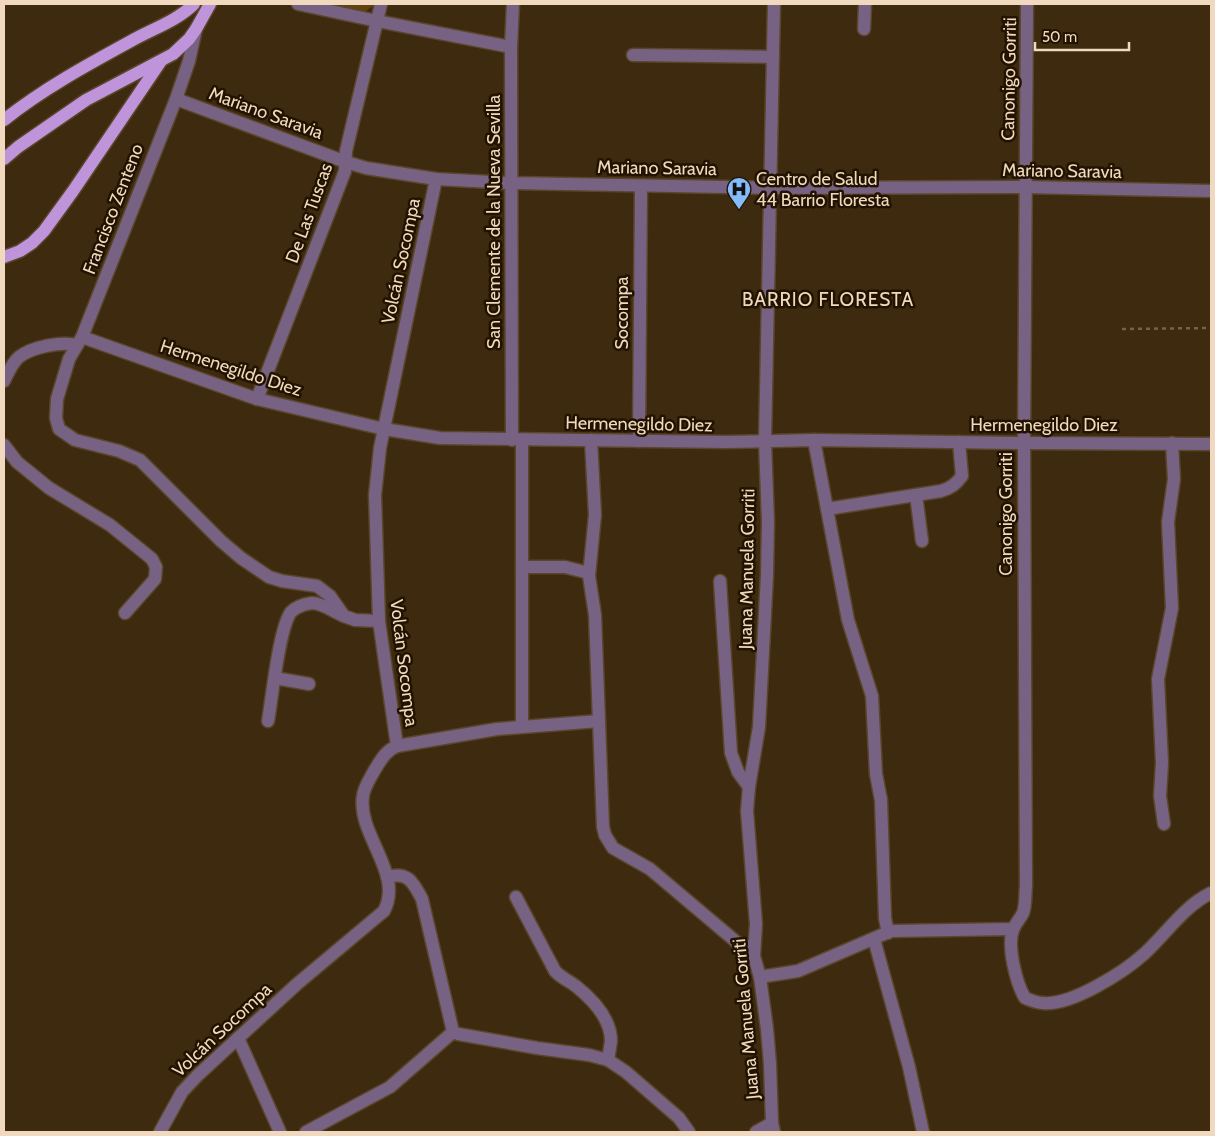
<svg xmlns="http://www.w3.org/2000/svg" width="1215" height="1136" viewBox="0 0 1215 1136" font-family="Cabin,sans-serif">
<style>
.green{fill:#634210}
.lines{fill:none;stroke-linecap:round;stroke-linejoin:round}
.minor-casing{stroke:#5a462a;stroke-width:15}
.major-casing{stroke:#5a462a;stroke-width:15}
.path{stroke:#776247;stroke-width:2.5;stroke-dasharray:4 4;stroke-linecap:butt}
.minor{stroke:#776284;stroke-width:12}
.major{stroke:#c094da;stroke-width:12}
.labels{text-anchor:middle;stroke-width:5;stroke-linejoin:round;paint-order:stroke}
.street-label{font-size:18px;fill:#f0d9bf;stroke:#221300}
.poi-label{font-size:18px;fill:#f0d9bf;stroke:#221300;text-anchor:start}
.neighbourhood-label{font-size:19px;letter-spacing:1px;fill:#f0d9bf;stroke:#221300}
</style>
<rect width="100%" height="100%" fill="#3e2a0e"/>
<!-- green -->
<polygon class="green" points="324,4 374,4 373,6 363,13"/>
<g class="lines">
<!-- minor casing -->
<g class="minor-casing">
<g id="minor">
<polyline points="298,4 377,21 511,47"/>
<path d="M1027,4L1024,443L1026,886C1025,894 1026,905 1023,913C1020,919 1015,924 1013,930C1007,946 1016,983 1025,998C1031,1000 1036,1003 1043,1003C1071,1006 1124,972 1144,954C1166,934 1184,906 1211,893"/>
<polyline points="196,29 189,61 176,99 82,337 69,359 57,399 56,418 59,429 75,440 119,451 140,460 221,541 241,558 269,577 282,581 317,586 330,596 344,616 355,620 379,621"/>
<polyline points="864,29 865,4"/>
<polyline points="633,55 773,57"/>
<polyline points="176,99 346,162 366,168 436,179 512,183 771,188 1025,187 1211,191"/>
<polyline points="82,337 257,399 384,429 440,438 726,442 814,440 1024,443 1211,444"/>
<path d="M4,381C8,373 12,363 19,357C32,347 61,341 77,345"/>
<polyline points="257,399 345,171 346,151 381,4"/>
<polyline points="512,440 511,47 513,4"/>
<polyline points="591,440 595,515 589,576 595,615 603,827 605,835 613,848 650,869 740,945 754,947"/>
<polyline points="814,440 848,620 872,696 876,774 881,800 885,918 888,933"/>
<polyline points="639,441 641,186"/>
<polyline points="4,445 17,462 49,488 110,525 152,559 156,567 155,579 125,613"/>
<polyline points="916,495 922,541"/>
<path d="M827,509L941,491C951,488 956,484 962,476L959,442"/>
<polyline points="522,567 565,567 589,573"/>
<polyline points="720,581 731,753 738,772 749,787"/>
<polyline points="275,678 309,684"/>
<path d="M268,721C272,699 279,628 291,612C296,607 305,604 312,603C323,603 333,612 344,616"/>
<polyline points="522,726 522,440"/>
<polyline points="397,746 497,729 599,721"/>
<polyline points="1164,824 1160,796 1162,763 1158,679 1172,608 1168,522 1174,479 1172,443"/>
<path d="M387,877C408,871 413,882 422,899L453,1032L458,1034L537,1048L589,1055L608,1060L626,1072L679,1118L689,1132"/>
<path d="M516,897L555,971C561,978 570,981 577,987C593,1000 611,1019 611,1041C610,1047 609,1054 608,1060"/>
<polyline points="874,939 909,1067 923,1132"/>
<polyline points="760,977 798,971 891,931 1013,929"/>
<polyline points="238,1038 280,1132"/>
<path d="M160,1132L182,1092L198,1075L297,984L384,911C404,873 357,835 363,796C364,787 370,779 374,771C381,760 385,751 397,746L379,621L375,495L380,448L436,179"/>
<polyline points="306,1132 390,1087 453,1032"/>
<polyline points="756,1132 772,1123"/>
<polyline points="774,1132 772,1123 770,1064 767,1029 760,977 754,956 756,924 747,811 749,787 759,727 767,575 768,522 765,441 774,4"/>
</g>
</g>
<!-- major casing -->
<g class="major-casing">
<g id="major">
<path d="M4,120C43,89 87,65 131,41C152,29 177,21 194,4"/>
<polyline points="4,159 18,147 86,100 173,54 189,39 196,29 210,4"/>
<polyline points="4,257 20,251 32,243 44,231 73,191 161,61"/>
</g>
</g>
<!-- path -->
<polyline class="path" points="1122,329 1211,328"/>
<!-- minor -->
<use href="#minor" class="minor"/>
<!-- major -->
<use href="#major" class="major"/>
</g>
<!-- icons -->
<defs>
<g id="hospital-pin" transform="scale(1.25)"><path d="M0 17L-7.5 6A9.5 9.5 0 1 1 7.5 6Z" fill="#84bcfb" stroke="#221300"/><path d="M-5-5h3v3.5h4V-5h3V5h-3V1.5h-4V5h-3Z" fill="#111"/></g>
</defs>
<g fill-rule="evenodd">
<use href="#hospital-pin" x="739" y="189"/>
</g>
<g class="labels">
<!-- street labels -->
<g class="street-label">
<text transform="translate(1009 79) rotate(-89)" y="6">Canonigo Gorriti</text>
<text transform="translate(266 113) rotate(20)" y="6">Mariano Saravia</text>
<text transform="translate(657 168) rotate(1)" y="6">Mariano Saravia</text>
<text transform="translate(1062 171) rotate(1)" y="6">Mariano Saravia</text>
<text transform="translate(113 209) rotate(-69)" y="6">Francisco Zenteno</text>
<text transform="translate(309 213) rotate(-70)" y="6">De Las Tuscas</text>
<text transform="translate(494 222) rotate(-90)" y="6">San Clemente de la Nueva Sevilla</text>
<text transform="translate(401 261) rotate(-78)" y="6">Volcán Socompa</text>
<text transform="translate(622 313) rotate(-90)" y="6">Socompa</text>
<text transform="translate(231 368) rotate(18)" y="6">Hermenegildo Diez</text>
<text transform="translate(639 424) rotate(1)" y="6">Hermenegildo Diez</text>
<text x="1044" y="431">Hermenegildo Diez</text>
<text transform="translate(1006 514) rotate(-90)" y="6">Canonigo Gorriti</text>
<text transform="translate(747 569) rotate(-89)" y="6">Juana Manuela Gorriti</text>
<text transform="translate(404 663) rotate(83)" y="6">Volcán Socompa</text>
<text transform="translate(746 1019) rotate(-95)" y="6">Juana Manuela Gorriti</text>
<text transform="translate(222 1030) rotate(-43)" y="6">Volcán Socompa</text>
</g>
<!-- poi labels -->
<g class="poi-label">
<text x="756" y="185">Centro de Salud<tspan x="756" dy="21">44 Barrio Floresta</tspan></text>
</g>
<!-- neighbourhood labels -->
<g class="neighbourhood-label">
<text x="828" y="306">BARRIO FLORESTA</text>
</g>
</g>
<!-- border -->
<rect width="1215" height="1136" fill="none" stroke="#f0d9bf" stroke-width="10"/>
<!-- scale -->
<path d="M1035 42v8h94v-8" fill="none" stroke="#f0d9bf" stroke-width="2.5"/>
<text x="1042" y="42" font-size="15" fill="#f0d9bf" stroke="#221300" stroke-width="4" paint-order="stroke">50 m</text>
</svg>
